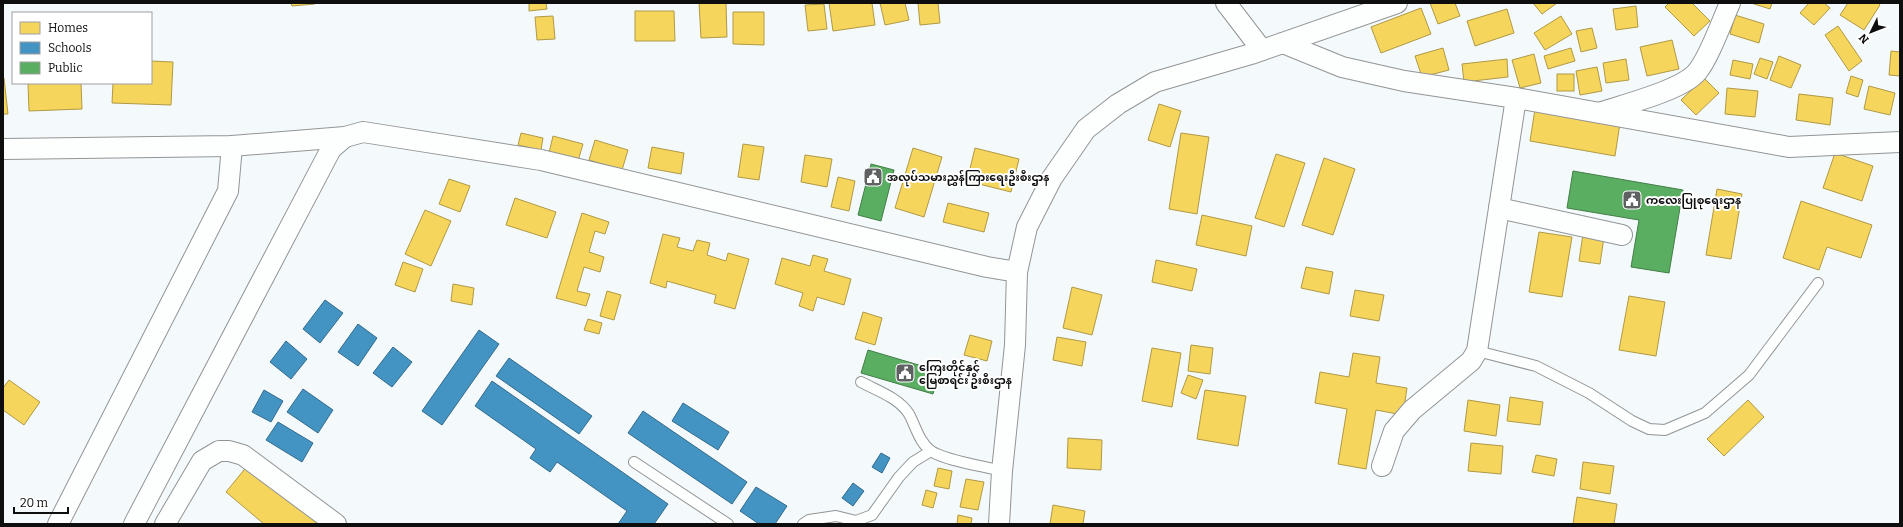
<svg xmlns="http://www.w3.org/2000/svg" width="1903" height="527" viewBox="0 0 1903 527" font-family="Bitter,'Noto Sans Myanmar',serif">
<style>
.homes{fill:#f6d55c;stroke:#b09945}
.schools{fill:#4393c3;stroke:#336b8d}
.public{fill:#5aae61;stroke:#437e48}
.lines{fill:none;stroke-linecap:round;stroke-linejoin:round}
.lane-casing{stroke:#929495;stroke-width:12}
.street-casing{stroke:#929495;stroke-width:22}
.lane{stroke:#fdfefe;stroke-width:10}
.street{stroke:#fdfefe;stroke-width:20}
.labels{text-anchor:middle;stroke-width:4;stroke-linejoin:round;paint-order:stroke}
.poi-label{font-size:11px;font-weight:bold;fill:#0e0e0e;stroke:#fff;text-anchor:start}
</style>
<rect width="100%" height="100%" fill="#f4fafb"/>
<!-- homes -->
<g class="homes">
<polygon points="291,3 315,3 315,4 292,6"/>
<polygon points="529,3 546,3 547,9 529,11"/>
<polygon points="699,3 726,3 727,37 701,38"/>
<polygon points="829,3 872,3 875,25 833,31"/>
<polygon points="880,3 905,3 909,20 885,25"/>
<polygon points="918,3 938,3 940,23 920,25"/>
<polygon points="1430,3 1455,3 1460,16 1438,24"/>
<polygon points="1533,3 1557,3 1542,14"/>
<polygon points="1669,3 1692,3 1710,21 1694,36 1665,7"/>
<polygon points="1751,3 1772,3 1770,9"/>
<polygon points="1809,3 1824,3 1830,8 1814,25 1800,13"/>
<polygon points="1848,3 1878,3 1880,5 1864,30 1840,15"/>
<polygon points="824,4 827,29 808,31 805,5"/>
<polygon points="1636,6 1638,27 1616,30 1613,9"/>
<polygon points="1421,8 1431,34 1381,53 1371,27"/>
<polygon points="1507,9 1514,33 1475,46 1467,21"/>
<polygon points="635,11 674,11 675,41 635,41"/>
<polygon points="733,12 764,12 764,45 733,44"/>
<polygon points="1735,15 1764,24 1759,43 1730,34"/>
<polygon points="553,16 555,39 537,40 535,17"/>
<polygon points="1561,16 1572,34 1545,50 1534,33"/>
<polygon points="1838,26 1862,61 1849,71 1825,35"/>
<polygon points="1592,28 1597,48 1581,52 1576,31"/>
<polygon points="1672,40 1679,69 1647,76 1640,47"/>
<polygon points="1443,48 1449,70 1422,77 1415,56"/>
<polygon points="1571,48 1575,61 1548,69 1544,56"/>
<polygon points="1891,51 1900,52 1900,76 1889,75"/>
<polygon points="1534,54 1541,83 1520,88 1512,60"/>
<polygon points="1779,56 1801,65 1791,88 1770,80"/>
<polygon points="1760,58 1773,62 1767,79 1754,74"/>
<polygon points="1507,59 1508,77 1464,82 1462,64"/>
<polygon points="1626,59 1629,80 1606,83 1603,63"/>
<polygon points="1733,60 1753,64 1750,79 1730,75"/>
<polygon points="151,61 173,62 171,105 112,103 113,83 151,83"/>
<polygon points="1597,67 1602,91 1580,95 1576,71"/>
<rect x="1557" y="74" width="17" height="17"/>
<polygon points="1851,76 1863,80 1858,97 1846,93"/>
<polygon points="4,78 8,114 3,114 3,79"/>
<polygon points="1704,78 1719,93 1696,115 1681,100"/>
<polygon points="28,83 81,83 82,109 29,111"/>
<polygon points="1869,86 1895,93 1890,115 1864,109"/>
<polygon points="1727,88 1758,91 1755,117 1725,114"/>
<polygon points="1799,94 1833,98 1830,125 1796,120"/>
<polygon points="1159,104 1181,111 1170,147 1148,140"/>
<polygon points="1535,109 1620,123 1615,156 1530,141"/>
<polygon points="521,133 543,138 541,150 518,145"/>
<polygon points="1181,133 1209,137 1197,214 1169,209"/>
<polygon points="553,136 583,144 578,161 549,153"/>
<polygon points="595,140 628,150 622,170 589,160"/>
<polygon points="743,144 764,147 759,180 738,177"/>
<polygon points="652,147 684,153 681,174 648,168"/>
<polygon points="913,148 942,157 924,217 895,208"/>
<polygon points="975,148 1019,159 1011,192 967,181"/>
<polygon points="1835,153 1873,166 1862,201 1823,188"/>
<polygon points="1276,154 1305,163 1284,227 1255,218"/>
<polygon points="805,155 832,159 827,187 801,182"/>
<polygon points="1324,158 1355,169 1333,235 1302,225"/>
<polygon points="838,177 855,181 849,211 831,207"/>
<polygon points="449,179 470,186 460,212 439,204"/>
<polygon points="1717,189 1742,194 1731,259 1706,255"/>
<polygon points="515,198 556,212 547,238 506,225"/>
<polygon points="1801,201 1872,225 1861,258 1827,247 1819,270 1783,258"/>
<polygon points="948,203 989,213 984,232 943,222"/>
<polygon points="425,210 451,221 431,266 405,254"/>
<polygon points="582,213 609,222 605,234 595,231 589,252 604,257 600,272 584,267 577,291 590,294 586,306 556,298"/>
<polygon points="1202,215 1252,226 1246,256 1196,245"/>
<polygon points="1539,232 1572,237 1562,297 1529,292"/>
<polygon points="663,234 680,238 677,247 693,251 697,240 710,243 707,255 726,261 728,253 749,259 735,309 714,303 716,295 667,281 666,288 650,283"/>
<polygon points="1583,234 1604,237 1600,264 1579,261"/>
<polygon points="813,255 828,259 824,271 851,279 844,305 817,297 813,311 799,306 803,293 775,284 782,258 810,266"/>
<polygon points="1156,260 1197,269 1192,291 1152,282"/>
<polygon points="403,262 423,269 415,292 395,285"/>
<polygon points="1306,267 1333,272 1329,294 1301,288"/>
<polygon points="453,284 474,288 472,305 451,301"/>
<polygon points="1072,287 1102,295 1092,335 1063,328"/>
<polygon points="1355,290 1384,295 1379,321 1350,316"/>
<polygon points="607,291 621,295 614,320 600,316"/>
<polygon points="1629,296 1665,302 1656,356 1619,350"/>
<polygon points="863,312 882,318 875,345 855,339"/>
<polygon points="588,319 602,323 599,334 584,330"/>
<polygon points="970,335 992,341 987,361 964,355"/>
<polygon points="1057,337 1086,342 1082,366 1053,360"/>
<polygon points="1191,345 1213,348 1210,374 1188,371"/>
<polygon points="1152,348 1181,353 1172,407 1142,401"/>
<polygon points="1353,353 1380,357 1376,383 1407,388 1403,415 1376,410 1366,469 1338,464 1347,409 1315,403 1320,372 1349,377"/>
<polygon points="1188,375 1203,380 1196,399 1181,393"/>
<polygon points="9,380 40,402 24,425 3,410 3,388"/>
<polygon points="1205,390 1246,396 1238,446 1197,439"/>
<polygon points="1510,397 1543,402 1540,425 1507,421"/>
<polygon points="1468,400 1500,405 1496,436 1464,431"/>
<polygon points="1748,400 1764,417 1724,456 1707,439"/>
<polygon points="1068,438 1102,440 1101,470 1067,468"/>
<polygon points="1471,443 1503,446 1501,474 1468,471"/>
<polygon points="1536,455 1557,459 1554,476 1532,472"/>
<polygon points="1583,462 1614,466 1610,494 1580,489"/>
<polygon points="248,465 319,524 264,524 226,492"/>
<polygon points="938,468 952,471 949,489 934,486"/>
<polygon points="966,479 984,482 978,510 960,507"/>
<polygon points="926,490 937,493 933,508 922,505"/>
<polygon points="1577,497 1617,504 1614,524 1573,524"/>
<polygon points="1053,505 1085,511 1083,524 1050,524"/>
<polygon points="958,515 972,518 971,524 957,524"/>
</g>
<!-- schools -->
<g class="schools">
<polygon points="325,300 343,313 320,343 303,329"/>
<polygon points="358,324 377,338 358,366 338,352"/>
<polygon points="479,330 499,344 442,425 422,411"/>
<polygon points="286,341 307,359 291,379 270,362"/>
<polygon points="393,347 412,362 392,387 373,373"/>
<polygon points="509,358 592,416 579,434 496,376"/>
<polygon points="492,381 668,504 654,524 618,524 627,511 557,462 550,472 530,458 536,449 475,406"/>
<polygon points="303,389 333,410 318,433 287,412"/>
<polygon points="264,390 283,401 271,422 252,412"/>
<polygon points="683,403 729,432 718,450 672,421"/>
<polygon points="643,411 747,482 732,504 628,433"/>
<polygon points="278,422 313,443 302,462 266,440"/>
<polygon points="881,453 890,458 882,473 872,467"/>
<polygon points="853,483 864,491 853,506 842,498"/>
<polygon points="756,487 787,506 775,524 759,524 740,511"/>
</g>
<!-- public -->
<g class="public">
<polygon points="871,164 894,170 881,221 858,215"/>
<polygon points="1573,171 1683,190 1669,273 1631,267 1639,220 1567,208"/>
<polygon points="868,350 939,371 933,394 861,373"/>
</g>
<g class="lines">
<!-- lane casing -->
<g class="lane-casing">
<g id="lane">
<polyline points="1477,351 1536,366 1589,393 1632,421 1649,429 1665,430 1705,413 1749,375 1818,283"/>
<path d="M861,382C878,391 899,398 909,414C916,427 919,442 931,451C946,461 984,466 1002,471"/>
<polyline points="634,462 728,524"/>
<polyline points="803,524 809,520 836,516 856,521 872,515 899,477 913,462 931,451"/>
</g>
</g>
<!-- street casing -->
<g class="street-casing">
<g id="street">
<polyline points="1226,3 1262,50"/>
<polyline points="1283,43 1342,67 1404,81 1516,98 1789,147 1900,142"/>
<path d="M1602,112C1626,104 1682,90 1697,72C1709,58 1722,21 1730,3"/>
<polyline points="3,149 232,146 345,137 363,132 541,160 987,267 1017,272"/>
<polyline points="1499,208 1622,235"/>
<polyline points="1382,466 1394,431 1412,410 1471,361 1477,351 1516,98"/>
<polyline points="58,524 228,191 232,146"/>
<polyline points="134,524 331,149 345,137"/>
<polyline points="165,524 202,461 219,451 229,451 243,455 336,524"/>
<polyline points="999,524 1002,471 1015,345 1017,272 1027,227 1052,178 1086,129 1118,104 1155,82 1251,54 1397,3"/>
</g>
</g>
<!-- lane -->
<use href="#lane" class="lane"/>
<!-- street -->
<use href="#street" class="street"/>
</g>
<!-- icons -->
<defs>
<g id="civic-square" transform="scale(1)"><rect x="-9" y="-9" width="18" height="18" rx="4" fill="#5e6161" stroke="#fff"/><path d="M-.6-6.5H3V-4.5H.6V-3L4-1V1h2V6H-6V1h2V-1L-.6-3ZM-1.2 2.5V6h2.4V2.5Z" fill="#fff"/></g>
</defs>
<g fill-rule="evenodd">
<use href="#civic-square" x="873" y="177"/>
<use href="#civic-square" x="1632" y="200"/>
<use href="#civic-square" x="905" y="373"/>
</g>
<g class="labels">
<!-- poi labels -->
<g class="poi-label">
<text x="887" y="181">အလုပ်သမားညွှန်ကြားရေးဦးစီးဌာန</text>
<text x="1646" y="204">ကလေးပြုစုရေးဌာန</text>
<text x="919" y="371">ကြေးတိုင်နှင့်<tspan x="919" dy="13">မြေစာရင်း ဦးစီးဌာန</tspan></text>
</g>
</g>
<!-- border -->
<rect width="1903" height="527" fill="none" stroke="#0e0e0e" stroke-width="8"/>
<!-- legend -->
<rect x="12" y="12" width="140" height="72" fill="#ffffff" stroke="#9f9f9f"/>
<rect x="20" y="22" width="20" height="12" fill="#f6d55c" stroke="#9f9f9f"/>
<text x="48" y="32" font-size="12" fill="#0e0e0e">Homes</text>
<rect x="20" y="42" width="20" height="12" fill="#4393c3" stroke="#9f9f9f"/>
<text x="48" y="52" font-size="12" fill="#0e0e0e">Schools</text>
<rect x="20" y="62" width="20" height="12" fill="#5aae61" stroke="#9f9f9f"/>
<text x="48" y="72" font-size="12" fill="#0e0e0e">Public</text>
<!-- north arrow -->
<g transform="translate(1871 32) rotate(227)" stroke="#ffffff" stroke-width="3" paint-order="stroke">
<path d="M0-3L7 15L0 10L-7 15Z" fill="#0e0e0e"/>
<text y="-6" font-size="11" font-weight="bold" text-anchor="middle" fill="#0e0e0e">N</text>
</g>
<!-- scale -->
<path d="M14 507v6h54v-6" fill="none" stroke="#0e0e0e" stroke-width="2"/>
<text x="20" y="507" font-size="12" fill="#0e0e0e" stroke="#ffffff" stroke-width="3" paint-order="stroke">20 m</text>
</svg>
